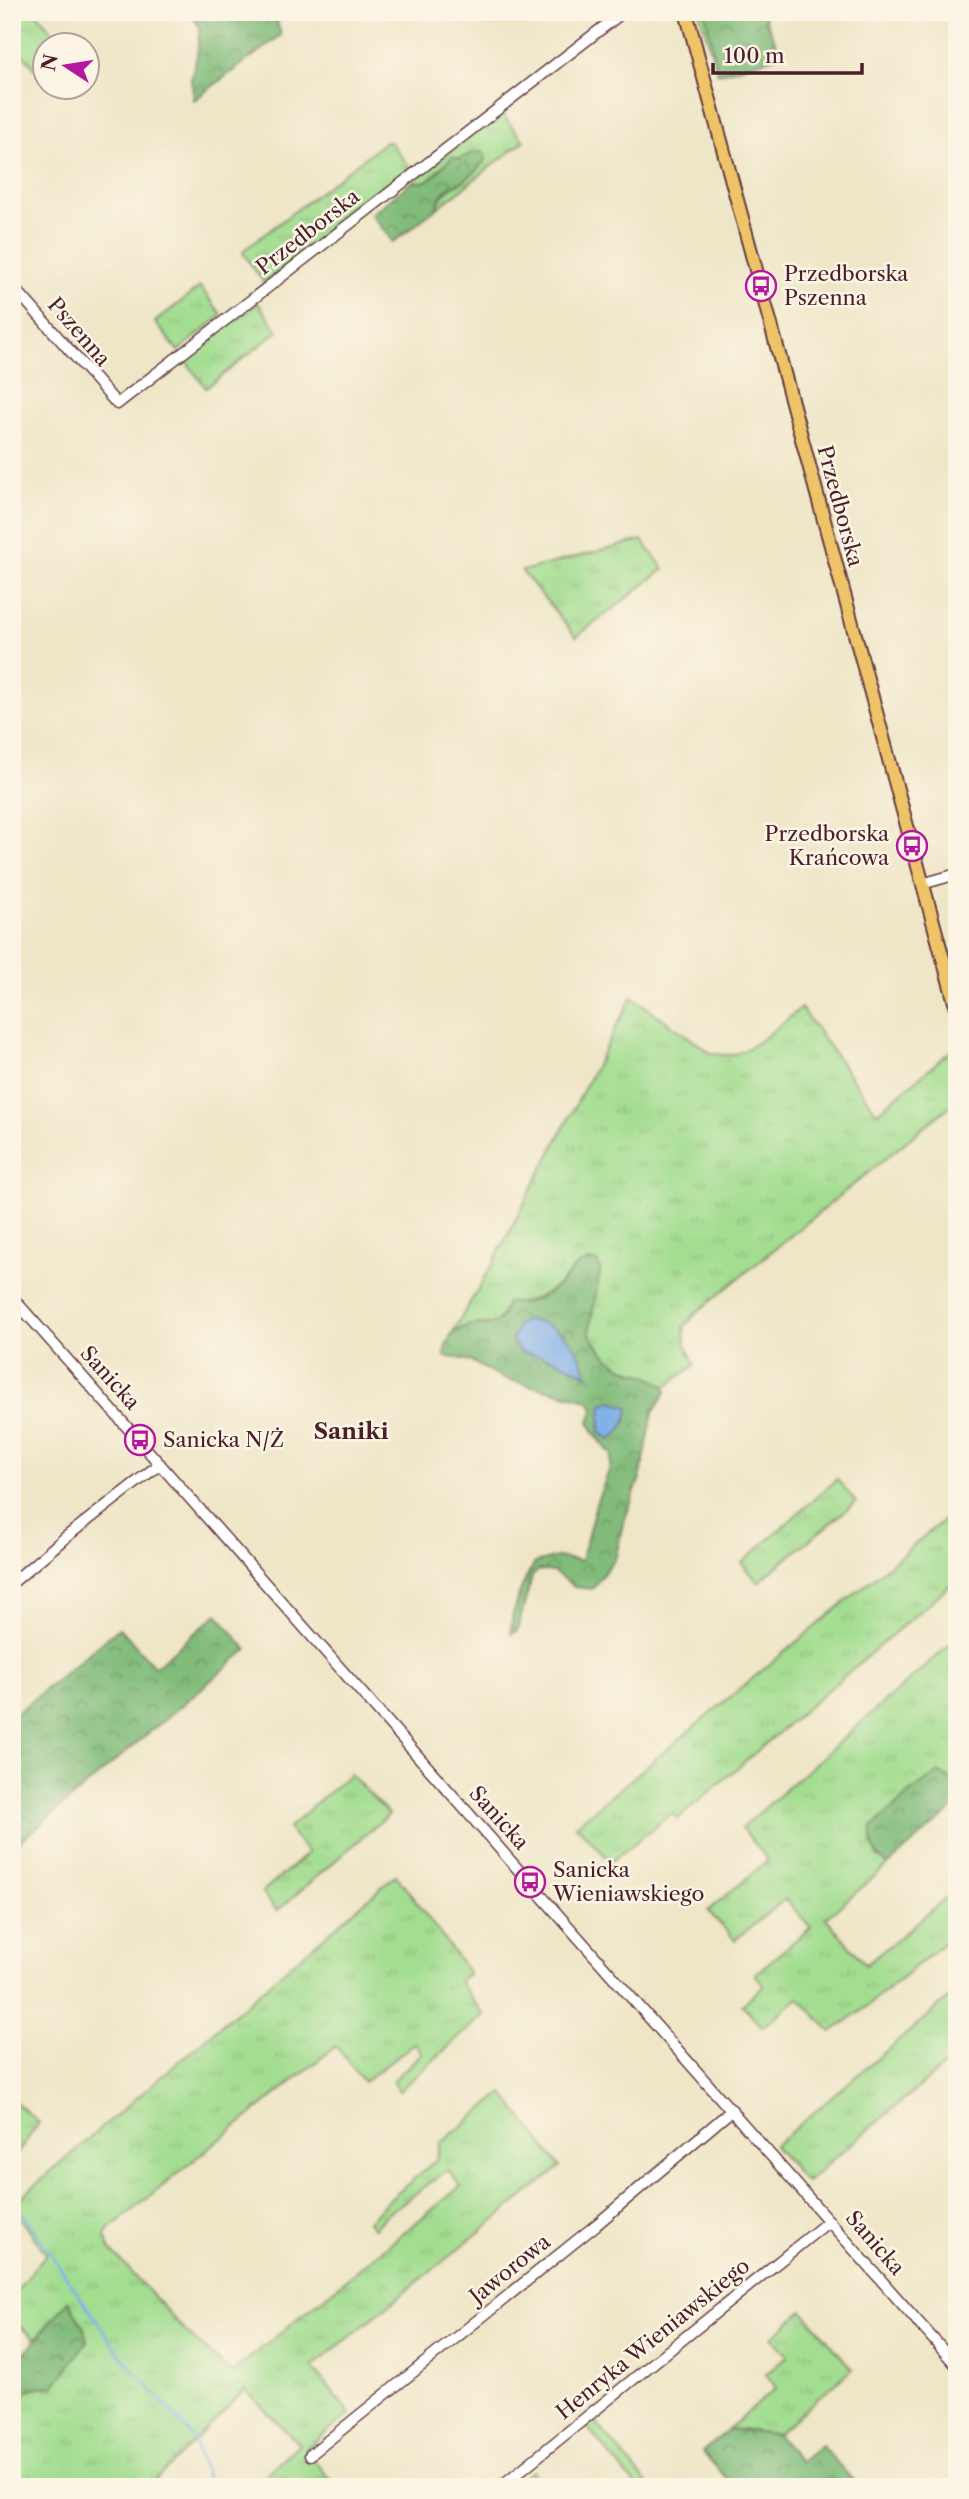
<svg xmlns="http://www.w3.org/2000/svg" width="969" height="2499" viewBox="0 0 969 2499" font-family="'Libre Caslon Text',serif">
<style>
.grass{fill:url(#grass-tufts);stroke:#767e5e;stroke-width:2}
.forest{fill:url(#forest-crowns);stroke:#666e52;stroke-width:2}
.water{fill:#7dafe9;stroke:#64678a;stroke-width:2}
.lines{fill:none;stroke-linecap:round;stroke-linejoin:round}
.stream{stroke:#7dafe9;stroke-width:2.5}
.minor-casing{stroke:#633d42;stroke-width:13}
.major-casing{stroke:#633d42;stroke-width:16}
.minor{stroke:#fff;stroke-width:10}
.major{stroke:#efc469;stroke-width:12}
.labels{text-anchor:middle;stroke-width:5;stroke-linejoin:round;paint-order:stroke}
.street-label{font-size:21px;fill:#4a1f2b;stroke:#fcf5e5}
.poi-label{font-size:21px;fill:#4a1f2b;stroke:#fcf5e5;text-anchor:start}
.neighbourhood-label{font-size:23px;font-weight:bold;fill:#4a1f2b;stroke:#fcf5e5}
</style>
<defs>
<pattern id="grass-tufts" width="24" height="20" patternUnits="userSpaceOnUse" patternTransform="scale(1.75)"><rect width="24" height="20" fill="#a2dd90"/><path d="M3 7l-1-3M5 7V3M7 7l1-3M15 17l-1-3M17 17v-4M19 17l1-3" fill="none" stroke="#8dbd7c"/></pattern>
<pattern id="forest-crowns" width="20" height="18" patternUnits="userSpaceOnUse" patternTransform="scale(1.75)"><rect width="20" height="18" fill="#81bc7a"/><path d="M2 6a3 3 0 1 1 6 0M12 15a3 3 0 1 1 6 0" fill="none" stroke="#6c9864"/></pattern>
</defs>
<rect width="100%" height="100%" fill="#fcf5e5"/>
<filter id="ink" filterUnits="userSpaceOnUse"><feTurbulence type="fractalNoise" baseFrequency=".0143" numOctaves="2"/><feDisplacementMap in="SourceGraphic" scale="14" xChannelSelector="R" yChannelSelector="G"/><feConvolveMatrix kernelMatrix="1 2 1 2 8 2 1 2 1" color-interpolation-filters="sRGB"/></filter>
<filter id="wash" filterUnits="userSpaceOnUse"><feTurbulence type="fractalNoise" baseFrequency=".00686" numOctaves="4" result="noise"/><feDisplacementMap in="SourceGraphic" scale="28" xChannelSelector="R" yChannelSelector="G"/><feGaussianBlur stdDeviation="1.57" result="paint"/><feColorMatrix in="noise" values="0 0 0 0 0 0 0 0 0 0 0 0 0 0 0 0 0 1.4 0 .05"/><feComposite in="paint" operator="in"/></filter>
<g filter="url(#wash)">
<rect width="100%" height="100%" fill="#efe6c7"/>
<!-- grass -->
<g class="grass">
<polygon points="12,12 36,12 63,45 46,46 45,59 35,69 12,41"/>
<polygon points="699,12 705,12 718,74"/>
<path d="M501,113L524,141L436,209C442,194 447,188 462,182L467,157C460,159 451,160 445,164C431,172 436,186 412,182Z"/>
<polygon points="385,142 390,142 411,169 411,173 264,283 243,253 244,250"/>
<polygon points="200,287 222,315 178,351 155,322"/>
<polygon points="258,303 278,331 206,388 183,358"/>
<polygon points="642,540 664,569 576,637 522,571"/>
<path d="M632,997L711,1053C717,1054 723,1055 729,1055C751,1053 783,1022 801,1008L877,1113L954,1048L957,1100L696,1313L684,1327L686,1345L695,1365L665,1387C652,1375 639,1375 624,1368C611,1363 593,1343 589,1331L600,1271L575,1266C556,1293 536,1300 504,1308C497,1329 490,1323 472,1325C465,1326 458,1331 451,1335L491,1267Z"/>
<polygon points="837,1479 856,1502 758,1582 742,1563"/>
<polygon points="957,1509 957,1579 678,1819 672,1813 611,1862 576,1825"/>
<polygon points="957,1638 957,1787 950,1779 939,1773 912,1791 872,1827 877,1856 888,1865 826,1918 866,1965 957,1889 957,1932 860,2012 831,2032 799,1998 762,2027 742,2005 764,1985 755,1974 811,1927 785,1899 735,1940 708,1911 768,1860 742,1828"/>
<polygon points="350,1774 389,1814 277,1911 262,1892 308,1853 288,1828"/>
<path d="M396,1875L469,1973L459,1981L484,2015L399,2091L393,2081L422,2053L415,2043L364,2082L336,2046L108,2230L105,2236L109,2248L184,2330L231,2373L461,2186L448,2170L387,2214L374,2228L368,2222L379,2209L436,2160L441,2143L503,2093L560,2167L312,2367L350,2414L305,2449L337,2487H253L299,2444L245,2390L149,2487H115L105,2479L94,2487H12V2404C28,2389 32,2386 54,2387L68,2302L35,2339L12,2320V2296L46,2254L19,2216L12,2224V2188L20,2198Z"/>
<polygon points="957,1991 957,2055 806,2182 774,2146"/>
<polygon points="12,2099 39,2123 12,2161"/>
<polygon points="803,2311 852,2369 777,2434 729,2429 776,2388 766,2374 788,2356 772,2337"/>
<polygon points="593,2419 650,2487 637,2487 585,2425"/>
<polygon points="532,2471 545,2487 509,2487"/>
</g>
<!-- forest -->
<g class="forest">
<polygon points="190,12 287,12 277,22 281,35 194,100 191,80 197,55 200,28"/>
<polygon points="705,12 762,12 781,55 718,74"/>
<path d="M483,152L486,159L476,171L462,182L449,187L441,195L436,209L393,242L371,214L412,182C433,185 438,169 452,157L459,159L472,153Z"/>
<path d="M591,1261L598,1262L600,1271L589,1331C593,1343 611,1363 624,1368C639,1375 652,1375 665,1387L666,1392L653,1413L641,1475L622,1527L616,1556L592,1589L574,1587L554,1572L539,1570L532,1576L517,1631L511,1634C511,1607 521,1586 535,1563L557,1557L581,1561L596,1504L610,1468L612,1455L594,1433L589,1421L594,1408L588,1400L505,1379C478,1369 479,1358 445,1357C443,1342 454,1329 470,1325C481,1322 493,1329 501,1318C504,1314 505,1306 507,1302C531,1307 551,1294 568,1276C570,1273 572,1269 575,1267C578,1264 586,1263 591,1261Z"/>
<polygon points="217,1614 247,1650 12,1848 12,1717 119,1628 155,1667"/>
<path d="M939,1772C956,1783 957,1786 957,1805L888,1865C873,1853 871,1845 872,1827L912,1791Z"/>
<path d="M68,2301L83,2325L87,2341L54,2387C32,2385 28,2389 12,2404V2368Z"/>
<polygon points="729,2429 777,2434 800,2462 821,2445 859,2487 735,2487 702,2452"/>
</g>
<!-- water -->
<g class="water">
<path d="M527,1320C548,1323 569,1333 579,1354C582,1361 584,1368 588,1375L554,1359L519,1352L512,1340L518,1325Z"/>
<path d="M611,1401L629,1407C628,1419 621,1435 609,1439L600,1432L602,1404Z"/>
</g>
<g class="lines">
<!-- stream -->
<polyline class="stream" points="12,2198 119,2353 192,2436 210,2487"/>
</g>
</g>
<g filter="url(#ink)">
<g class="lines">
<!-- minor casing -->
<g class="minor-casing">
<g id="minor">
<polyline points="12,285 117,404 623,12"/>
<polyline points="922,884 957,874"/>
<polyline points="12,1297 957,2366"/>
<polyline points="12,1583 66,1537 160,1464"/>
<polyline points="310,2455 596,2225 732,2110"/>
<polyline points="500,2487 829,2221"/>
</g>
</g>
<!-- major casing -->
<g class="major-casing">
<polyline id="major" points="686,12 957,1010"/>
</g>
<!-- minor -->
<use href="#minor" class="minor"/>
<!-- major -->
<use href="#major" class="major"/>
</g>
</g>
<!-- icons -->
<defs>
<g id="bus-ring" transform="scale(1.575)"><circle r="9.5" fill="#fcf5e5" stroke="#b5179e" stroke-width="1.5"/><path d="M-5-6H5V4H4V6H2V4H-2V6H-4V4H-5ZM-3.5-4V0h7V-4ZM-3.5 1.2v1.5H-2V1.2ZM2 1.2v1.5H3.5V1.2Z" fill="#b5179e"/></g>
</defs>
<g fill-rule="evenodd">
<use href="#bus-ring" x="761" y="286"/>
<use href="#bus-ring" x="912" y="846"/>
<use href="#bus-ring" x="140" y="1440"/>
<use href="#bus-ring" x="530" y="1882"/>
</g>
<g class="labels">
<!-- street labels -->
<g class="street-label">
<text transform="translate(308 232) rotate(-38)" y="7">Przedborska</text>
<text transform="translate(79 332) rotate(49)" y="7">Pszenna</text>
<text transform="translate(840 506) rotate(75)" y="7">Przedborska</text>
<text transform="translate(110 1378) rotate(48)" y="7">Sanicka</text>
<text transform="translate(499 1818) rotate(48)" y="7">Sanicka</text>
<text transform="translate(875 2243) rotate(49)" y="7">Sanicka</text>
<text transform="translate(510 2269) rotate(-39)" y="7">Jaworowa</text>
<text transform="translate(653 2339) rotate(-39)" y="7">Henryka Wieniawskiego</text>
</g>
<!-- poi labels -->
<g class="poi-label">
<text x="784" y="281">Przedborska<tspan x="784" dy="24">Pszenna</tspan></text>
<text x="889" y="841" text-anchor="end">Przedborska<tspan x="889" dy="24">Krańcowa</tspan></text>
<text x="163" y="1447">Sanicka N/Ż</text>
<text x="553" y="1877">Sanicka<tspan x="553" dy="24">Wieniawskiego</tspan></text>
</g>
<!-- neighbourhood labels -->
<g class="neighbourhood-label">
<text x="351" y="1439">Saniki</text>
</g>
</g>
<!-- margin -->
<rect width="969" height="2499" fill="none" stroke="#fcf5e5" stroke-width="42"/>
<!-- north arrow -->
<g transform="translate(66 66) rotate(282)"><circle r="33" fill="#fcf5e5" stroke="#b59f9b" stroke-width="2"/>
<path d="M0-5L12 26L0 18L-12 26Z" fill="#b5179e"/>
<text y="-10" font-size="19" font-weight="bold" text-anchor="middle" fill="#4a1f2b">N</text>
</g>
<!-- scale -->
<path d="M713 63v10h149v-10" fill="none" stroke="#4a1f2b" stroke-width="3.5"/>
<text x="724" y="63" font-size="21" fill="#4a1f2b" stroke="#fcf5e5" stroke-width="5" paint-order="stroke">100 m</text>
</svg>
